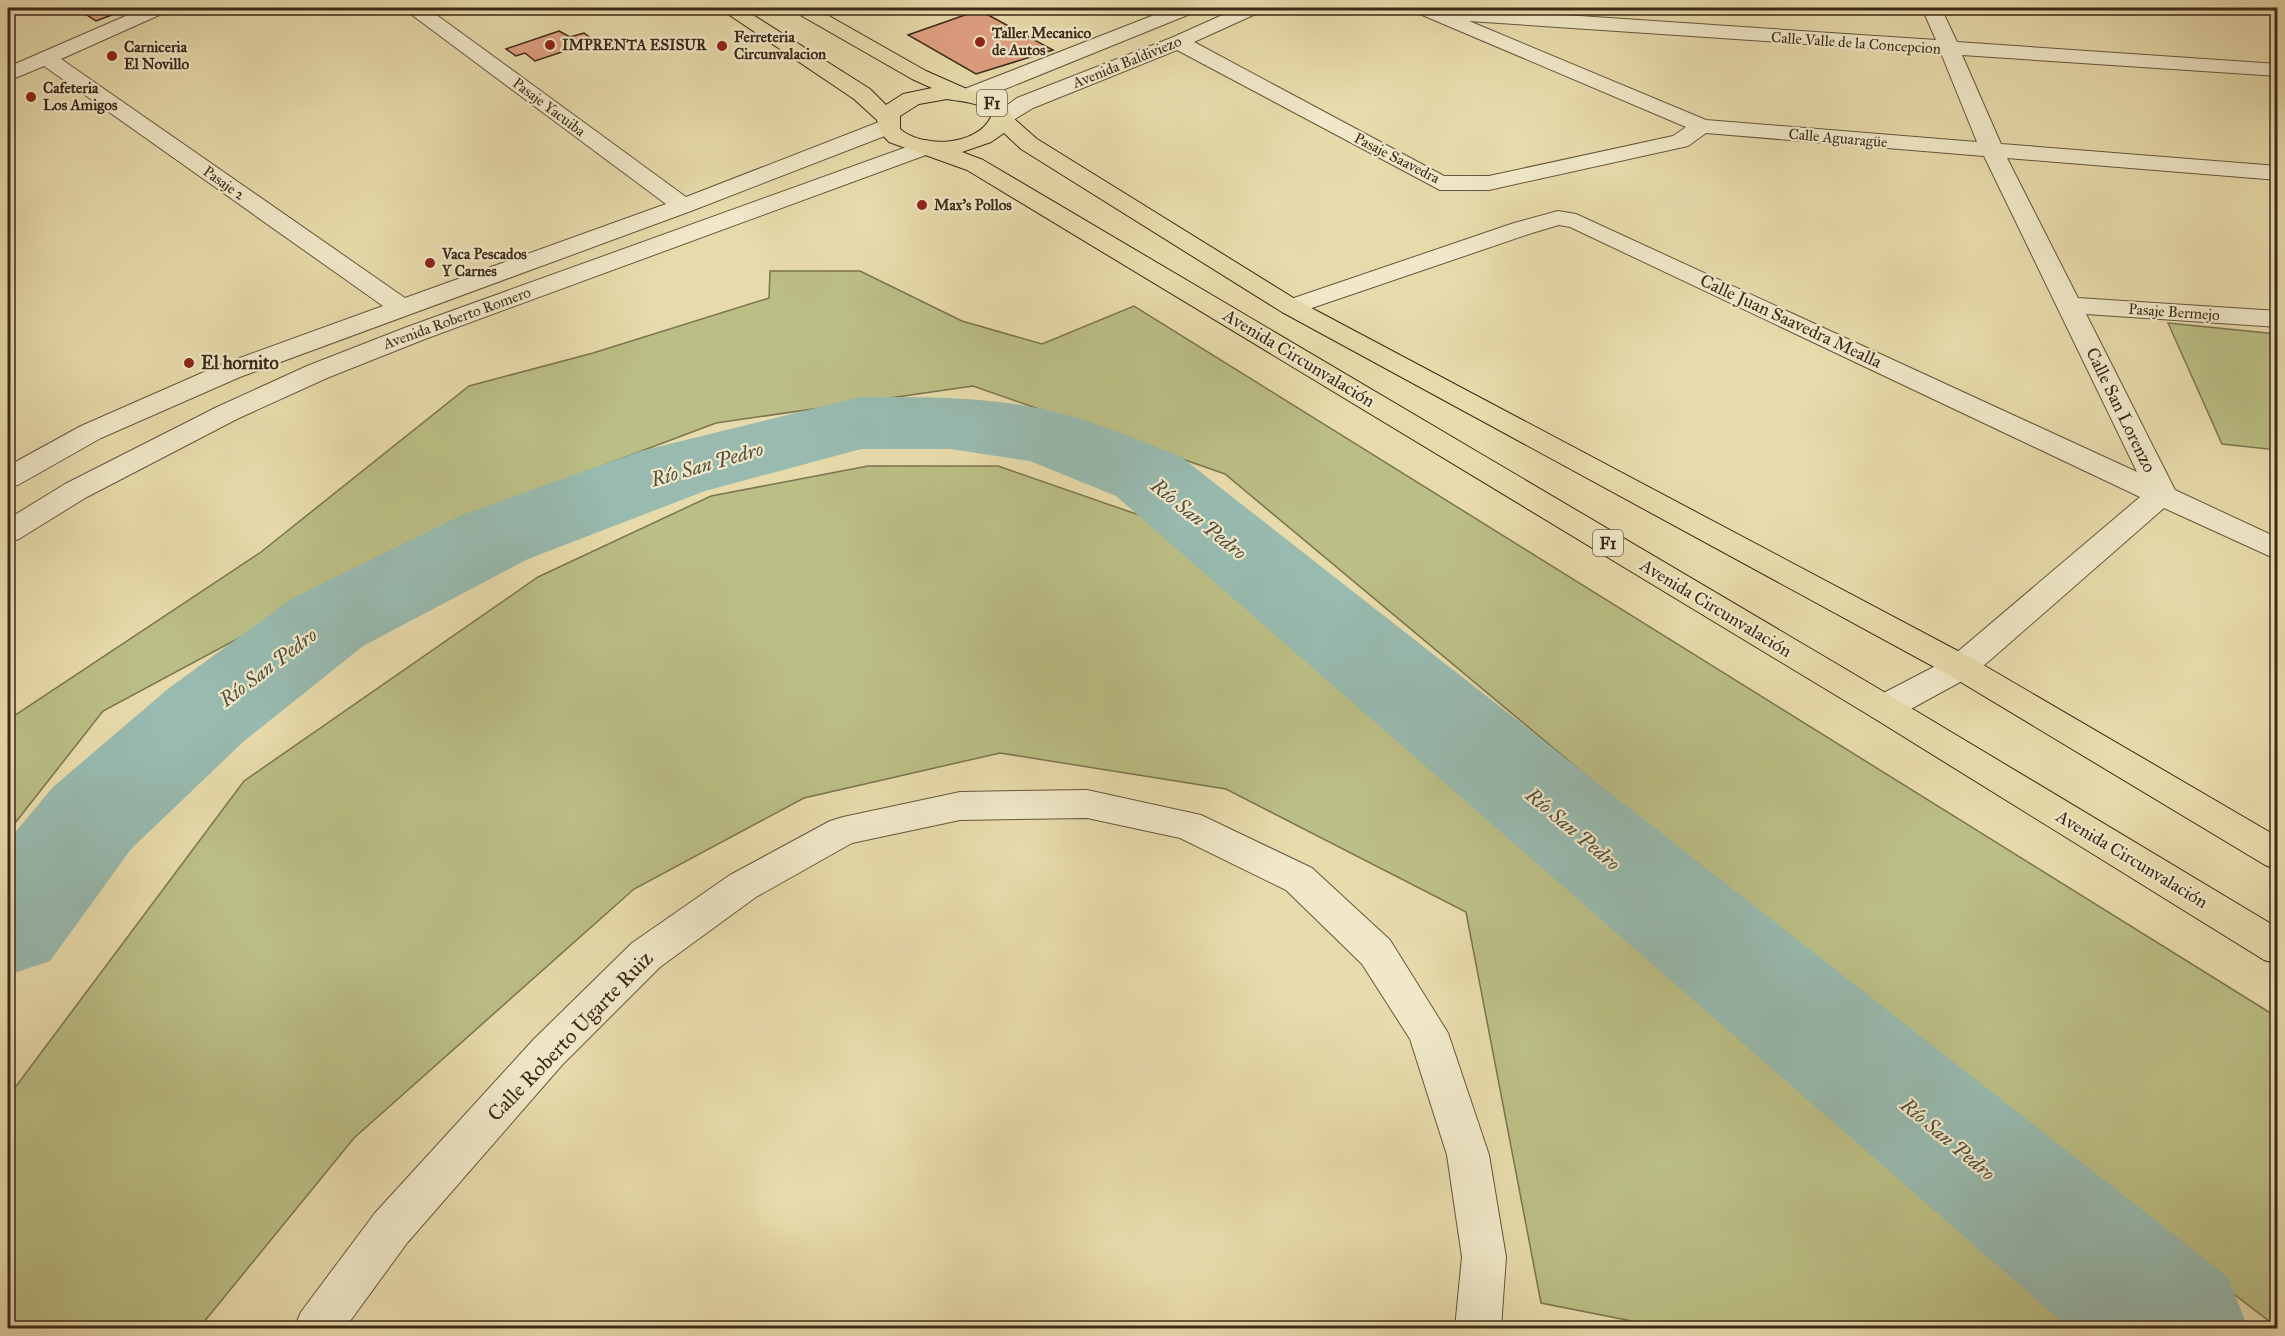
<svg xmlns="http://www.w3.org/2000/svg" width="2285" height="1336" viewBox="0 0 2285 1336" font-family="'IM FELL Great Primer',serif">
<style>
.green{fill:#bbbe85;stroke:#7b744f;stroke-width:1.5}
.lines{fill:none;stroke-linecap:round;stroke-linejoin:round}
.river{fill:#98baaf;fill-rule:evenodd}
.building{fill:#e0a083;stroke:#3b2919;stroke-width:1.5}
.minor-casing{stroke:#66563e;stroke-width:2}
.highway-casing{stroke:#3b2919;stroke-width:2}
.minor{fill:#f0e8c8;fill-rule:evenodd}
.highway{fill:#e8dbab;fill-rule:evenodd}
.poi-dot{fill:#8f2418;stroke:#f0e8c8;stroke-width:2}
.labels{text-anchor:middle;stroke-width:4.5;stroke-linejoin:round;paint-order:stroke}
.far-poi-label{font-size:15px;font-weight:bold;fill:#3b2919;stroke:#f0e8c8;text-anchor:start}
.far-street-label{font-size:15px;fill:#3b2919;stroke:#f0e8c8}
.shield{fill:#f0e8c8;stroke:#71624e;stroke-width:1.5}
.shield-label{font-size:16px;font-weight:bold;fill:#3b2919}
.street-label{font-size:18px;fill:#3b2919;stroke:#f0e8c8}
.poi-label{font-size:18px;font-weight:bold;fill:#3b2919;stroke:#f0e8c8;text-anchor:start}
.water-label{font-size:20px;font-style:italic;fill:#524d3e;stroke:#f0e8c8}
.near-street-label{font-size:21px;fill:#3b2919;stroke:#f0e8c8}
</style>
<rect width="100%" height="100%" fill="#e8dbab"/>
<filter id="stains"><feTurbulence type="fractalNoise" baseFrequency=".00333" numOctaves="4"/><feColorMatrix values="0 0 0 0 .2 0 0 0 0 .09 0 0 0 0 .02 0 0 0 .5 -.17"/></filter>
<radialGradient id="worn" r=".72"><stop offset=".6" stop-color="#630" stop-opacity="0"/><stop offset="1" stop-color="#630" stop-opacity=".3"/></radialGradient>
<!-- green -->
<g class="green">
<polygon points="770,271 860,271 962,321 1042,344 1134,306 2277,1017 2277,1327 1939,1070 1225,474 973,386 716,423 461,519 103,711 8,832 8,720 261,552 469,386 593,353 769,298"/>
<polygon points="2168,323 2277,334 2277,450 2222,444"/>
<polygon points="868,466 998,466 1142,516 1524,840 2137,1328 1667,1328 1541,1303 1466,912 1226,789 1000,753 804,798 634,889 354,1138 199,1328 8,1328 8,1097 244,781 538,577 711,496"/>
</g>
<g class="lines">
<!-- river -->
<path class="river" d="M860,397C924,397 988,396 1051,411C1095,421 1137,440 1180,456L2228,1277L2248,1328H2069L1116,496L1030,461L950,449H861L705,491L528,559L363,646L243,742L131,849L50,961L8,975V841L53,787L169,688L293,598L462,515L641,451Z"/>
</g>
<!-- building -->
<g class="building">
<polygon points="76,8 114,8 117,13 96,21"/>
<polygon points="979,10 1053,50 976,74 908,35"/>
<polygon points="559,31 570,37 584,33 595,41 535,61 525,53 516,56 506,49"/>
</g>
<g class="lines">
<!-- minor casing -->
<g class="minor-casing">
<g id="minor">
<polygon points="144,8 169,8 166,12 61,59 405,298 666,204 408,12 406,8 427,8 686,197 879,122 895,122 898,127 895,132 691,211 240,377 101,438 18,485 8,487 8,466 81,426 220,365 383,306 44,66 8,81 8,67"/>
<polygon points="1172,8 1198,8 1195,12 978,100 962,100 959,95 962,90"/>
<path d="M1238,8H1263L1260,12L1194,42L1444,176H1489L1673,136L1686,127L1415,12L1413,8H1438L1451,13L1460,8L1936,40L1922,8H1941L1957,42L2278,64V76L1962,55L2001,144L2278,166V180L2007,158L2078,298L2278,311V327L2086,314L2175,490L2278,538V560L2164,508L1973,675L1896,717L1884,720L1872,717L1867,708L1872,699L1949,659L2140,497L1570,227L1559,225L1532,233L1300,312L1291,315L1282,312L1278,307L1282,302L1514,223L1558,211L1576,214L2137,472L1984,156L1706,133L1688,146L1489,190H1440L1177,50L1033,108L1010,122H994L991,117L1017,98L1171,38ZM1469,21L1941,53L1977,142L1706,120Z"/>
<polygon points="926,140 934,142 937,147 934,152 425,339 327,378 237,419 85,498 19,539 8,542 8,519 65,484 217,407 307,366 407,327"/>
<polygon points="1087,790 1201,815 1312,868 1390,940 1448,1033 1489,1155 1506,1257 1501,1328 1455,1328 1462,1257 1447,1155 1410,1039 1362,964 1286,890 1180,838 1087,818 960,820 852,843 756,897 660,967 562,1065 407,1243 345,1328 294,1328 301,1312 375,1213 534,1039 632,943 730,875 830,821 843,817 960,792"/>
</g>
</g>
<!-- highway casing -->
<g class="highway-casing">
<path id="highway" d="M719,8H742L870,89L886,105L903,94L932,88L912,79L795,12L793,8H815L926,71L969,90L986,93L1004,101L1012,117L1037,139L1300,302L1973,659L2278,837V870L2265,865L1949,675L1282,312L1021,149L1004,133L991,142L962,152L983,160L1896,699L2278,928V964L2264,960L1872,717L967,170L889,142L880,132L877,120L854,99ZM947,99C962,102 983,101 991,117C977,146 923,149 900,129V116L919,104Z"/>
</g>
<!-- minor -->
<use href="#minor" class="minor"/>
<!-- highway -->
<use href="#highway" class="highway"/>
</g>
<!-- markers -->
<g class="poi-dot">
<circle cx="980" cy="42" r="6"/>
<circle cx="550" cy="45" r="6"/>
<circle cx="722" cy="46" r="6"/>
<circle cx="112" cy="56" r="6"/>
<circle cx="31" cy="97" r="6"/>
<circle cx="922" cy="205" r="6"/>
<circle cx="430" cy="263" r="6"/>
<circle cx="189" cy="363" r="6"/>
</g>
<g class="labels">
<!-- far-poi labels -->
<g class="far-poi-label">
<text x="992" y="38">Taller Mecanico<tspan x="992" dy="17">de Autos</tspan></text>
<text x="734" y="42">Ferreteria<tspan x="734" dy="17">Circunvalacion</tspan></text>
<text x="562" y="50">IMPRENTA ESISUR</text>
<text x="124" y="52">Carniceria<tspan x="124" dy="17">El Novillo</tspan></text>
<text x="43" y="93">Cafeteria<tspan x="43" dy="17">Los Amigos</tspan></text>
<text x="934" y="210">Max's Pollos</text>
<text x="442" y="259">Vaca Pescados<tspan x="442" dy="17">Y Carnes</tspan></text>
</g>
<!-- far-street labels -->
<g class="far-street-label">
<text transform="translate(1856 43) rotate(4)" y="5">Calle Valle de la Concepcion</text>
<text transform="translate(1127 62) rotate(-22)" y="5">Avenida Baldiviezo</text>
<text transform="translate(549 107) rotate(37)" y="5">Pasaje Yacuiba</text>
<text transform="translate(1838 138) rotate(5)" y="5">Calle Aguaragüe</text>
<text transform="translate(1397 158) rotate(27)" y="5">Pasaje Saavedra</text>
<text transform="translate(224 183) rotate(35)" y="5">Pasaje 2</text>
<text transform="translate(2174 312) rotate(4)" y="5">Pasaje Bermejo</text>
<text transform="translate(457 318) rotate(-20)" y="5">Avenida Roberto Romero</text>
</g>
<!-- shield labels -->
<g class="shield">
<rect x="977" y="90" width="30" height="26" rx="4.5"/>
<rect x="1593" y="530" width="30" height="26" rx="4.5"/>
</g>
<g class="shield-label">
<text x="992" y="109">F1</text>
<text x="1608" y="549">F1</text>
</g>
<!-- street labels -->
<g class="street-label">
<text transform="translate(1791 321) rotate(25)" y="6">Calle Juan Saavedra Mealla</text>
<text transform="translate(1299 358) rotate(31)" y="6">Avenida Circunvalación</text>
<text transform="translate(2121 410) rotate(64)" y="6">Calle San Lorenzo</text>
<text transform="translate(1716 608) rotate(31)" y="6">Avenida Circunvalación</text>
<text transform="translate(2132 859) rotate(31)" y="6">Avenida Circunvalación</text>
</g>
<!-- poi labels -->
<g class="poi-label">
<text x="201" y="369">El hornito</text>
</g>
<!-- water labels -->
<g class="water-label">
<text transform="translate(707 464) rotate(-16)" y="7">Río San Pedro</text>
<text transform="translate(1199 519) rotate(39)" y="7">Río San Pedro</text>
<text transform="translate(268 667) rotate(-37)" y="7">Río San Pedro</text>
<text transform="translate(1573 829) rotate(40)" y="7">Río San Pedro</text>
<text transform="translate(1948 1139) rotate(40)" y="7">Río San Pedro</text>
</g>
<!-- near-street labels -->
<g class="near-street-label">
<text transform="translate(570 1036) rotate(-46)" y="7">Calle Roberto Ugarte Ruiz</text>
</g>
</g>
<!-- margin -->
<rect width="2285" height="1336" fill="none" stroke="#e8dbab" stroke-width="30"/>
<rect x="9" y="9" width="2267" height="1318" fill="none" stroke="#3b2919" stroke-width="3"/>
<rect x="15" y="15" width="2255" height="1306" fill="none" stroke="#3b2919" stroke-width="1.5"/>
<rect width="100%" height="100%" filter="url(#stains)"/>
<rect width="100%" height="100%" fill="url(#worn)"/>
</svg>
